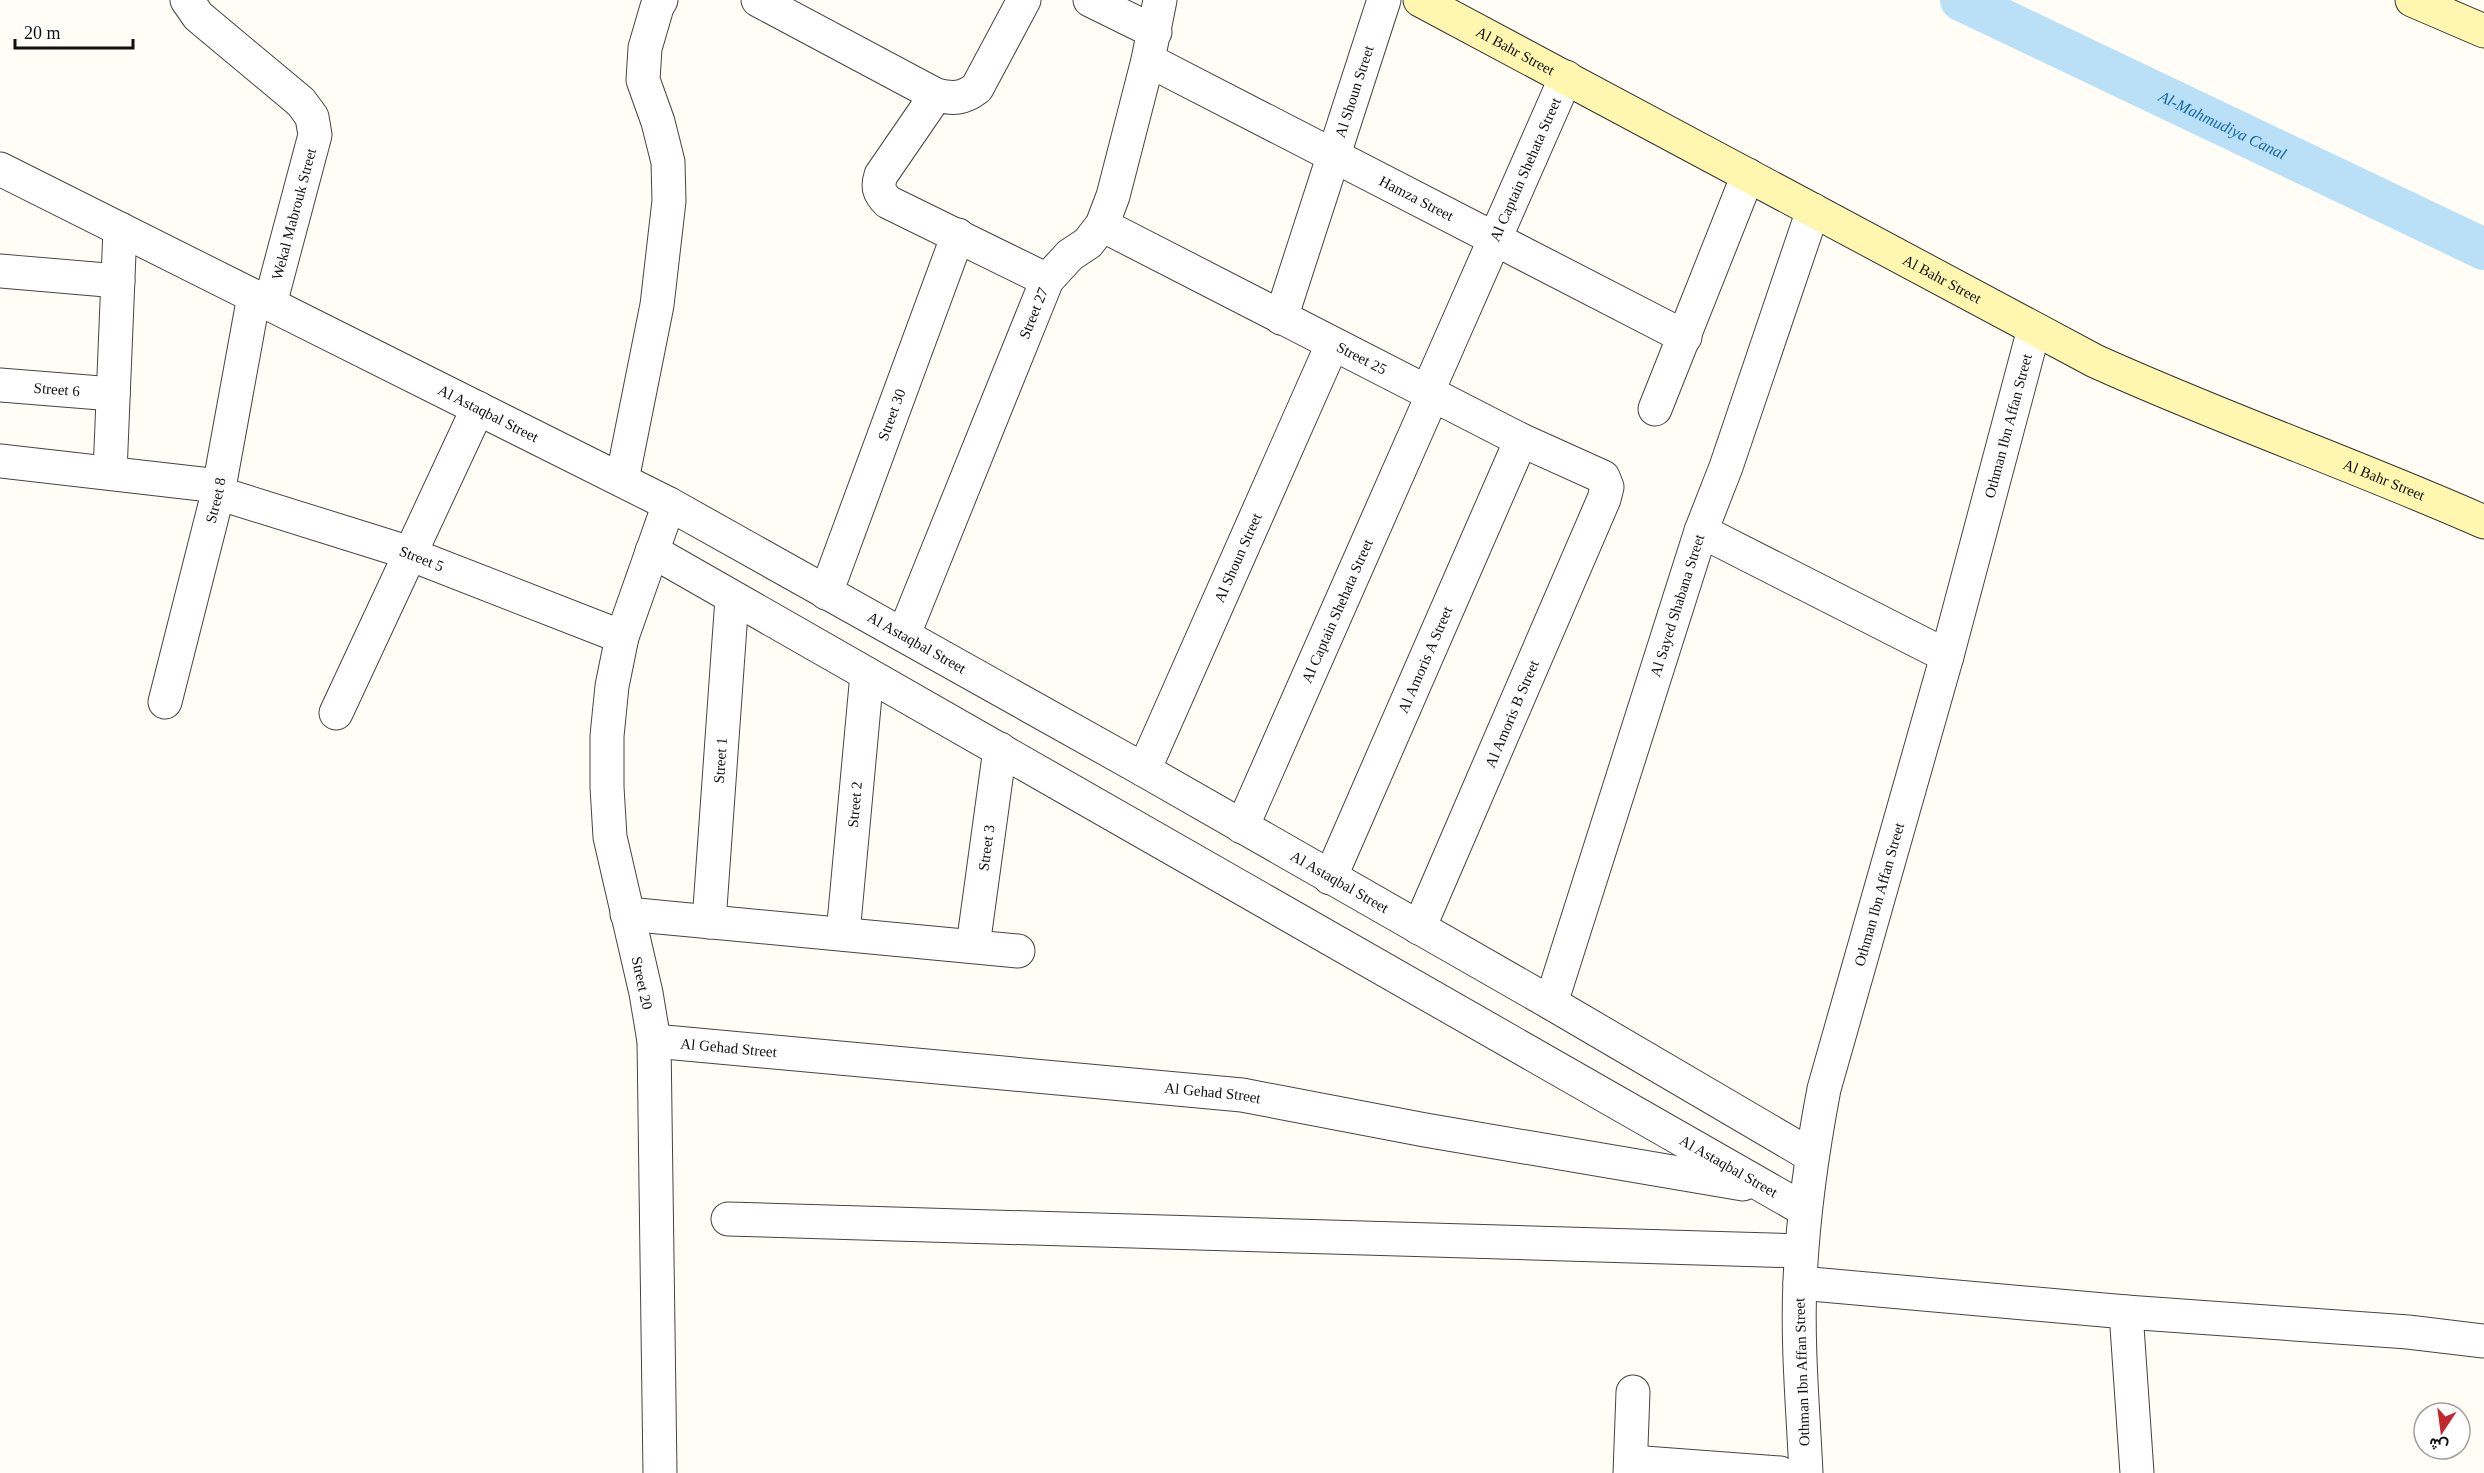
<svg xmlns="http://www.w3.org/2000/svg" width="2484" height="1473" viewBox="0 0 2484 1473" font-family="'Times New Roman',Vazirmatn,serif">
<style>
.lines{fill:none;stroke-linecap:round;stroke-linejoin:round}
.canal{stroke:#b9e0f7;stroke-width:42}
.street-casing{stroke:#444;stroke-width:35}
.secondary-casing{stroke:#333;stroke-width:35}
.street{stroke:#fff;stroke-width:33}
.secondary{stroke:#fff6b0;stroke-width:33}
.labels{text-anchor:middle;stroke-width:6;stroke-linejoin:round;paint-order:stroke}
.street-label{font-size:15px;fill:#111;stroke:#fff}
.water-label{font-size:16px;font-style:italic;fill:#1768a6;stroke:#fff}
</style>
<rect width="100%" height="100%" fill="#fffdf5"/>
<g class="lines">
<!-- canal -->
<path class="canal" id="s1" d="M1961,0L2484,249"/>
<!-- street casing -->
<g class="street-casing">
<g id="street">
<polyline points="187,0 198,16 301,102 312,117 315,135 270,304"/>
<path d="M758,0L936,95C953,99 963,99 977,88L1024,0"/>
<polyline points="1090,0 1155,32"/>
<path id="s2" d="M1148,60L1685,337"/>
<path d="M936,95L881,175C877,187 879,193 888,202L1047,280"/>
<path id="s3" d="M0,169L669,504L1144,770L1551,1003L1812,1156"/>
<path id="s4" d="M1102,225L1521,440L1603,477L1607,487L1604,499L1419,928"/>
<polyline points="0,271 118,281"/>
<path id="s5" d="M1281,318L1384,0"/>
<path id="s6" d="M0,385L113,394"/>
<path id="s7" d="M1427,393L1566,77"/>
<polyline points="1655,409 1748,175"/>
<polyline points="0,461 219,486"/>
<polyline points="110,473 120,229"/>
<polyline points="622,480 657,305 669,201 668,162 658,122 643,80 645,48 657,7 661,0"/>
<path id="s8" d="M218,493L394,548L622,637"/>
<polyline points="1701,531 1947,656"/>
<path id="s9" d="M652,551L1805,1210"/>
<path id="s10" d="M826,593L958,235"/>
<path id="s11" d="M904,634L1047,280L1070,255L1088,243L1102,225L1113,196L1148,60L1160,0"/>
<path id="s12" d="M165,702L218,493L254,296"/>
<polyline points="336,713 478,408"/>
<path id="s13" d="M1144,770L1332,345"/>
<path id="s14" d="M1242,827L1432,396"/>
<path id="s15" d="M1330,878L1521,440"/>
<polyline points="627,914 1018,951"/>
<path id="s16" d="M709,922L732,598"/>
<path id="s17" d="M843,934L867,674"/>
<path id="s18" d="M973,946L1000,749"/>
<path id="s19" d="M1551,1003L1701,531L1726,467L1813,210"/>
<path id="s20" d="M654,1041L1242,1095L1425,1130L1743,1184"/>
<polyline points="728,1219 1801,1251"/>
<polyline points="1800,1283 2126,1312 2408,1332 2484,1341"/>
<polyline points="2126,1312 2137,1473"/>
<polyline points="1631,1462 1780,1473"/>
<polyline points="660,1473 654,1041 646,993 610,837 607,787 607,736 612,686 622,637 669,504"/>
<polyline points="1630,1473 1633,1392"/>
<path id="s21" d="M1806,1473C1803,1409 1797,1344 1800,1280C1803,1215 1812,1152 1824,1089L1947,656L2034,329"/>
</g>
</g>
<!-- secondary casing -->
<g class="secondary-casing">
<g id="secondary">
<path id="s22" d="M1420,0L2095,361C2223,419 2355,465 2484,522"/>
<polyline points="2412,0 2484,31"/>
</g>
</g>
<!-- street -->
<use href="#street" class="street"/>
<!-- secondary -->
<use href="#secondary" class="secondary"/>
</g>
<g class="labels">
<!-- street labels -->
<g class="street-label">
<text dy="5" stroke="none"><textPath href="#s22" startOffset="108">Al Bahr Street</textPath></text>
<text dy="5" stroke="none"><textPath href="#s5" startOffset="238">Al Shoun Street</textPath></text>
<text dy="5" stroke="none"><textPath href="#s7" startOffset="244">Al Captain Shehata Street</textPath></text>
<text dy="5" stroke="none"><textPath href="#s2" startOffset="302">Hamza Street</textPath></text>
<text transform="translate(294 214) rotate(-75)" y="5">Wekal Mabrouk Street</text>
<text dy="5" stroke="none"><textPath href="#s22" startOffset="592">Al Bahr Street</textPath></text>
<text dy="5" stroke="none"><textPath href="#s11" startOffset="346">Street 27</textPath></text>
<text dy="5" stroke="none"><textPath href="#s4" startOffset="292">Street 25</textPath></text>
<text dy="5" stroke="none"><textPath href="#s6" startOffset="57">Street 6</textPath></text>
<text dy="5" stroke="none"><textPath href="#s3" startOffset="546">Al Astaqbal Street</textPath></text>
<text dy="5" stroke="none"><textPath href="#s10" startOffset="190">Street 30</textPath></text>
<text dy="5" stroke="none"><textPath href="#s21" startOffset="1074">Othman Ibn Affan Street</textPath></text>
<text dy="5" stroke="none"><textPath href="#s22" startOffset="1078">Al Bahr Street</textPath></text>
<text dy="5" stroke="none"><textPath href="#s12" startOffset="208">Street 8</textPath></text>
<text dy="5" stroke="none"><textPath href="#s13" startOffset="232">Al Shoun Street</textPath></text>
<text dy="5" stroke="none"><textPath href="#s8" startOffset="214">Street 5</textPath></text>
<text dy="5" stroke="none"><textPath href="#s19" startOffset="417">Al Sayed Shabana Street</textPath></text>
<text dy="5" stroke="none"><textPath href="#s14" startOffset="236">Al Captain Shehata Street</textPath></text>
<text dy="5" stroke="none"><textPath href="#s3" startOffset="1032">Al Astaqbal Street</textPath></text>
<text dy="5" stroke="none"><textPath href="#s15" startOffset="238">Al Amoris A Street</textPath></text>
<text transform="translate(1512 714) rotate(-67)" y="5">Al Amoris B Street</text>
<text dy="5" stroke="none"><textPath href="#s16" startOffset="162">Street 1</textPath></text>
<text dy="5" stroke="none"><textPath href="#s17" startOffset="130">Street 2</textPath></text>
<text dy="5" stroke="none"><textPath href="#s18" startOffset="99">Street 3</textPath></text>
<text dy="5" stroke="none"><textPath href="#s3" startOffset="1518">Al Astaqbal Street</textPath></text>
<text dy="5" stroke="none"><textPath href="#s21" startOffset="588">Othman Ibn Affan Street</textPath></text>
<text transform="translate(642 983) rotate(78)" y="5">Street 20</text>
<text dy="5" stroke="none"><textPath href="#s20" startOffset="75">Al Gehad Street</textPath></text>
<text dy="5" stroke="none"><textPath href="#s20" startOffset="561">Al Gehad Street</textPath></text>
<text dy="5" stroke="none"><textPath href="#s9" startOffset="1240">Al Astaqbal Street</textPath></text>
<text transform="translate(1802 1372) rotate(-92)" y="5">Othman Ibn Affan Street</text>
</g>
<!-- water labels -->
<g class="water-label">
<text dy="6" stroke="none"><textPath href="#s1" startOffset="290">Al-Mahmudiya Canal</textPath></text>
</g>
</g>
<!-- north arrow -->
<g transform="translate(2442 1431) rotate(193)"><circle r="28" fill="#ffffff" stroke="#a0a0a0" stroke-width="1.5"/>
<path d="M0-4.5L10 22L0 15L-10 22Z" fill="#c4262e"/>
<text y="-9" font-size="16" font-weight="bold" text-anchor="middle" fill="#111111">ش</text>
</g>
<!-- scale -->
<path d="M15 39v9h118v-9" fill="none" stroke="#111111" stroke-width="3"/>
<text x="24" y="39" font-size="18" fill="#111111" stroke="#ffffff" stroke-width="4.5" paint-order="stroke">20 m</text>
</svg>
